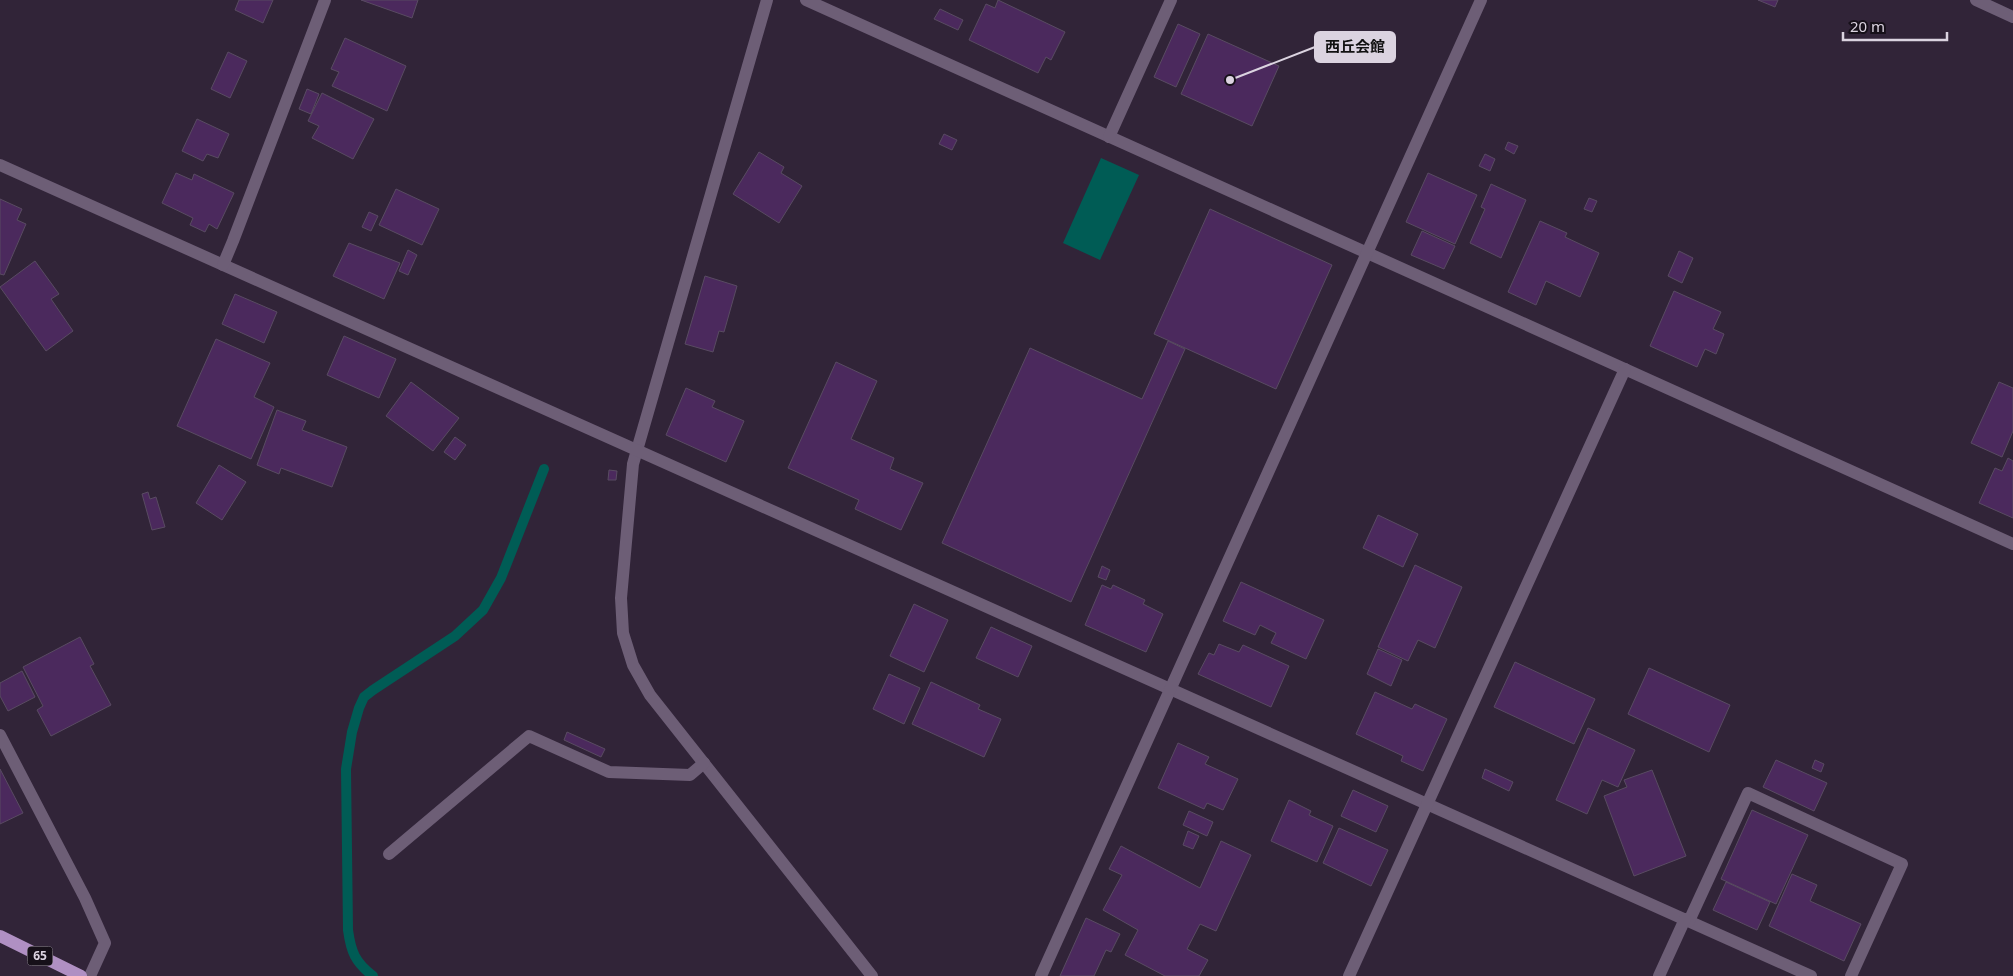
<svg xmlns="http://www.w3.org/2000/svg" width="2013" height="976" viewBox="0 0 2013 976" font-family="'Noto Sans','Noto Sans JP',sans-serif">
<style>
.water{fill:#005c55}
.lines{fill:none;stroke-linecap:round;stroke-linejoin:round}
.stream{stroke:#005c55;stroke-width:10}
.building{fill:#4b295d;stroke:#594b62}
.minor{stroke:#6d5e76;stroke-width:12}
.primary{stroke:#b090c3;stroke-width:12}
.labels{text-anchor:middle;stroke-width:5;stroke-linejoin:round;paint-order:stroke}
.shield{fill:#161019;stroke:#a098a4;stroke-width:1}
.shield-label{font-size:12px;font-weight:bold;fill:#dbd3e0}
.leader{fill:none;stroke:#dbd3e0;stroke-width:2}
.callout-dot{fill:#dbd3e0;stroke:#161019;stroke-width:2}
.callout{fill:#dbd3e0;stroke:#dbd3e0;stroke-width:2}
.callout-label{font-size:15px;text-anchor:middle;font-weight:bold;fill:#111}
</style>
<rect width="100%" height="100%" fill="#312438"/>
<!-- water -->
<polygon class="water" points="1101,158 1139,175 1100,260 1063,243"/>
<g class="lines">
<!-- stream -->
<path class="stream" d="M373,976C355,962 351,952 348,930L346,769L352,732L359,708L364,697L373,690L455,636L483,610L501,578L544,469"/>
</g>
<!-- building -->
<g class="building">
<polygon points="239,0 273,0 263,23 235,10"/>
<polygon points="361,0 418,0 412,18"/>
<polygon points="998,0 1065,32 1051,60 1046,57 1038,73 969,40 986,4 995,8"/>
<polygon points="1758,0 1778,0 1775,7"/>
<polygon points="940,9 963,20 958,30 934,19"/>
<polygon points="1178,24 1200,34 1176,87 1154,77"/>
<polygon points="1208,34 1279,66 1252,126 1181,94"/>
<polygon points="345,38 406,66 387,111 332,86 339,72 331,69"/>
<polygon points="228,52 247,61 230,98 211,89"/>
<polygon points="307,89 319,94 311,114 299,109"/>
<polygon points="322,93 374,119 353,159 312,138 319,126 308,121"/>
<polygon points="197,119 229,134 218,158 207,154 203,161 182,151"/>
<polygon points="944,134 957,140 952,150 939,144"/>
<polygon points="1508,142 1518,146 1514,154 1505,149"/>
<polygon points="759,152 784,167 781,173 802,186 779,223 733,194"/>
<polygon points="1485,154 1495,159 1490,171 1479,166"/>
<polygon points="176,173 192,180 194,174 234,193 217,229 209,224 205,232 190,225 193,218 162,203"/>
<polygon points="1428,173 1477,195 1455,244 1406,222"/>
<polygon points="1491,184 1526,200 1501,258 1470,243 1485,209 1481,207"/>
<polygon points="396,189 439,209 422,245 379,225"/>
<polygon points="1589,198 1597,201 1592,212 1584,209"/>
<polygon points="0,199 22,209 17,220 26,224 4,275 0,274"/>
<polygon points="1210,209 1332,265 1276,389 1154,334"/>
<polygon points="369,212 378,216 371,231 362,227"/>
<polygon points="1540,221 1567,233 1565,237 1599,253 1580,297 1546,281 1536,305 1508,292"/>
<polygon points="1422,231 1455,246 1444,269 1411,255"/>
<polygon points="349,243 400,263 384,299 333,276"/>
<polygon points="408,250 417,255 408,275 399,271"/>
<polygon points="1679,251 1693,258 1682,283 1668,276"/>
<polygon points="35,261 59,294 51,299 73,331 46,351 0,287"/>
<polygon points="705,276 737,286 724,332 719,331 713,352 685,344"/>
<polygon points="1674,291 1721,312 1713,329 1724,334 1716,354 1705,349 1697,367 1650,346"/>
<polygon points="235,294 277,312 264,343 222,324"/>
<polygon points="344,336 396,359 379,398 327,375"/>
<polygon points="216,339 270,363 254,397 274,407 251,459 177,426"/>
<polygon points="1168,341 1185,349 1071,602 942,543 1030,348 1142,399"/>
<polygon points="836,362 877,381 851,439 894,458 890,469 923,483 901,530 855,509 859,500 788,468"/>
<polygon points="411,382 459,418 433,451 386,416"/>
<polygon points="1999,382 2013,388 2013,431 2002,457 1971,443"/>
<polygon points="686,388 715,401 712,407 744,421 726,462 666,435"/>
<polygon points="277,410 306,421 302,430 347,447 332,487 281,468 279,474 257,465"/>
<polygon points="455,437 466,445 455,460 444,452"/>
<polygon points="2008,458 2013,461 2013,518 1979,503 1995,468 2002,471"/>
<polygon points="219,465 246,482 222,520 196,503"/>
<polygon points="609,470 617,471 616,480 608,480"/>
<polygon points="148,492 150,499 156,497 165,527 152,530 142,494"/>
<polygon points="1378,515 1418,534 1403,567 1363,548"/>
<polygon points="1415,565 1462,587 1435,648 1418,640 1408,661 1378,647"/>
<polygon points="1102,566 1110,570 1106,580 1098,577"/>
<polygon points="1241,582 1324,620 1306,659 1271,643 1276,633 1260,625 1255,635 1223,621"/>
<polygon points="1102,585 1111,589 1113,585 1145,600 1143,604 1163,614 1146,652 1085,625"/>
<polygon points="914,604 948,620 924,672 890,656"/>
<polygon points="991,627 1032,646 1018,677 976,658"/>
<polygon points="80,637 94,664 90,666 111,705 51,736 37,710 43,706 23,667"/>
<polygon points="1219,644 1239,652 1243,645 1289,666 1271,707 1198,674 1209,653 1214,655"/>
<polygon points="1378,649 1402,660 1391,686 1367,674"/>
<polygon points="1515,662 1595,699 1574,744 1494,707"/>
<polygon points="1649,668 1730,705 1709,752 1628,714"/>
<polygon points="22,671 35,697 8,711 0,696 0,683"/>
<polygon points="889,674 920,688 904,724 873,709"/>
<polygon points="931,682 980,705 978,709 1001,719 984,757 912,724"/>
<polygon points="1375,692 1412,709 1415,704 1447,719 1423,771 1401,761 1403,756 1356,734"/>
<polygon points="1588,728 1635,750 1618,787 1602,780 1587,814 1556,800"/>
<polygon points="567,732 605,749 601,757 564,740"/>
<polygon points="1178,743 1209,757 1205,764 1238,779 1223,810 1207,803 1204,809 1158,788"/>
<polygon points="1776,760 1827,783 1814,811 1763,787"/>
<polygon points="1815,760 1824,764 1821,772 1812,768"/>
<polygon points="0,769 23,813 0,824"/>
<polygon points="1485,769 1513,782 1509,791 1482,778"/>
<polygon points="1652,770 1686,856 1634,876 1604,796 1627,787 1624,780"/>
<polygon points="1353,790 1388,806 1376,832 1341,816"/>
<polygon points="1289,800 1311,811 1309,815 1333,826 1317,862 1271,841"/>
<polygon points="1752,810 1808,835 1776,904 1721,879"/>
<polygon points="1189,811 1213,822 1207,836 1183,825"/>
<polygon points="1339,828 1388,850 1371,886 1323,863"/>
<polygon points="1188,831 1199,836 1193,849 1183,845"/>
<polygon points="1221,841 1251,855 1216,931 1200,924 1187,949 1208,960 1199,976 1165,976 1125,955 1138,930 1103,910 1122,875 1109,869 1121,846 1200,888"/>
<polygon points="1792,874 1817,885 1810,901 1861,924 1844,961 1769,926"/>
<polygon points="1726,882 1770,902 1757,930 1713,910"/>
<polygon points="1086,918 1120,934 1111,952 1106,950 1094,976 1060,976"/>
</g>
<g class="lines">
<!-- minor -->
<g class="minor">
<polyline points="767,0 633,464 621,598 623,633 633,665 650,695 872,976"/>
<polyline points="806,0 2013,544"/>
<polyline points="1976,0 2013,17"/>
<polyline points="1109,137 1171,0"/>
<polyline points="0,165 1811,976"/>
<polyline points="223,265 233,241 325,0"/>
<polyline points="0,735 85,898 105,943 90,976"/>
<polyline points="389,854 529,736 609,772 690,775 704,763"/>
<polyline points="1689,921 1748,793 1902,864 1851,976"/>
<polyline points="1041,976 1481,0"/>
<polyline points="1349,976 1625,369"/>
<polyline points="1659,976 1685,919"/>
</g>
<!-- primary -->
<polyline class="primary" points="0,936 81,976"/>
</g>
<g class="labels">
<!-- shield labels -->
<rect class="shield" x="27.5" y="946.5" width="25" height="19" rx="4"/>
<g class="shield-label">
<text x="40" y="960">65</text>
</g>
</g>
<!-- callouts -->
<path class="leader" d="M1230 80L1315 47"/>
<circle class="callout-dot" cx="1230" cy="80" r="5"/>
<rect class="callout" x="1315" y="32" width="80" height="30" rx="5"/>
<g class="callout-label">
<text x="1355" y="52">西丘会館</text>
</g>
<!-- scale -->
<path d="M1843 32v8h104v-8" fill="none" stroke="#dbd3e0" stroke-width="2.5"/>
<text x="1850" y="32" font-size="15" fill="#dbd3e0" stroke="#161019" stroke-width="4" paint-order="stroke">20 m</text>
</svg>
